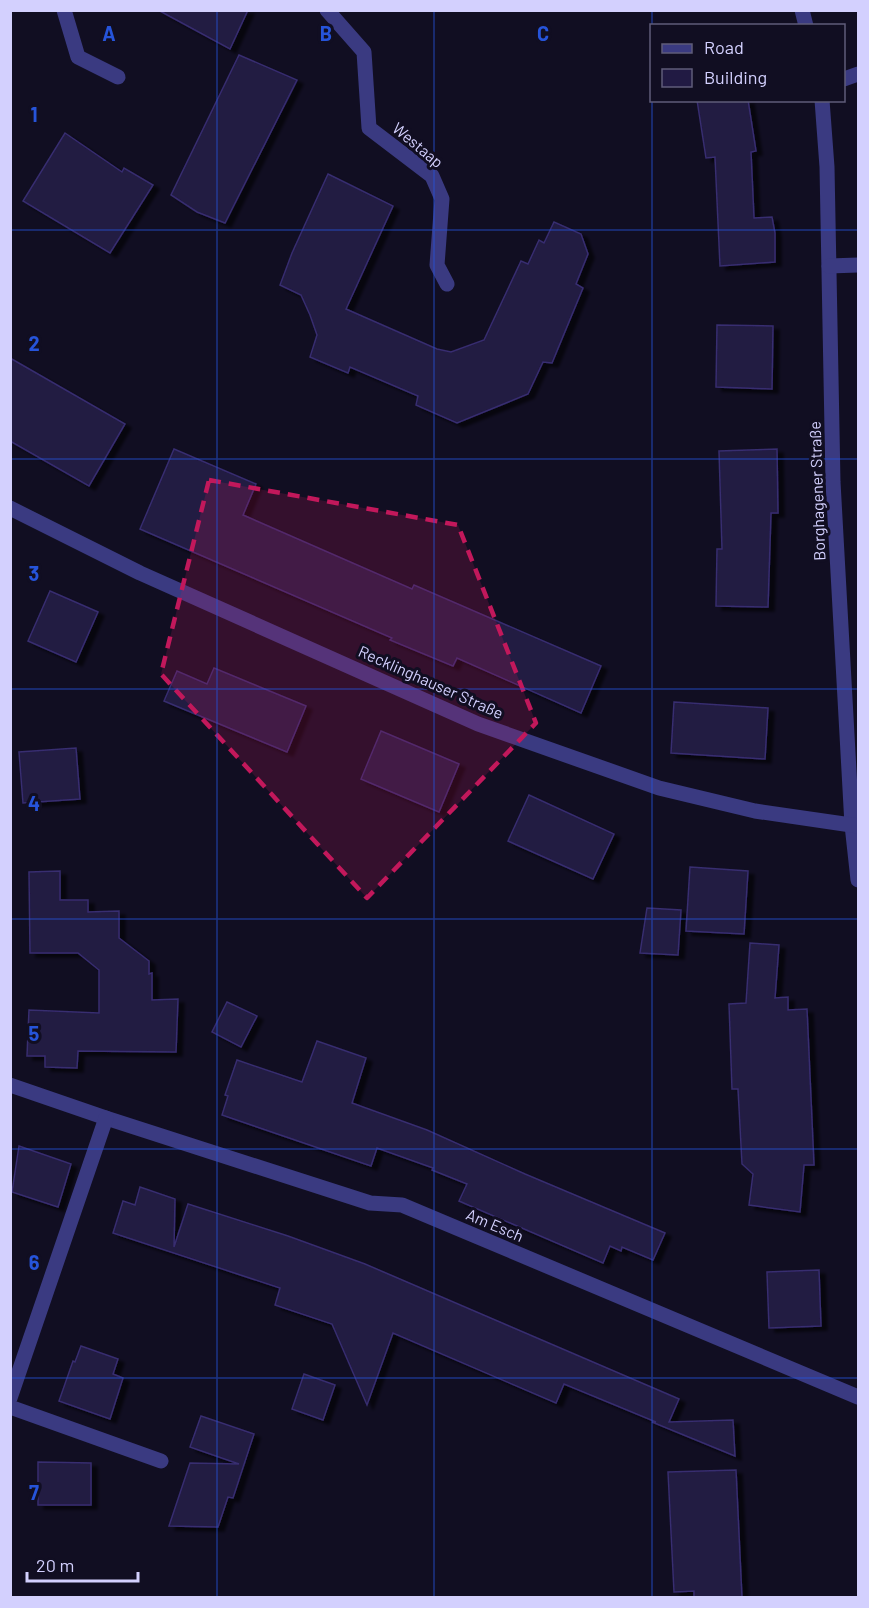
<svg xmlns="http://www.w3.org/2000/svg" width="869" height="1608" viewBox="0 0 869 1608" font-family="Barlow,sans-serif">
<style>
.building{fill:#211a43;stroke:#372d6f;stroke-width:1.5;filter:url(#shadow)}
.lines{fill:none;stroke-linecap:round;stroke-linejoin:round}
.minor{stroke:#3a3a81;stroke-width:15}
.marked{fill:#c2185b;fill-opacity:0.2;stroke:#c2185b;stroke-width:4.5;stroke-dasharray:12 8;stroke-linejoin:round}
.grid{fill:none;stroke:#2654da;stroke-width:1.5;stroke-opacity:0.55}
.labels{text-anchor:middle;stroke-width:6;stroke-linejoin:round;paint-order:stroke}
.street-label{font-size:16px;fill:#d3d0fe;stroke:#110e22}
.grid-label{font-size:20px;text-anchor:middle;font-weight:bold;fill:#2654da;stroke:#110e22;stroke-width:6;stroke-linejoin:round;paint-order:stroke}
</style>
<defs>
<filter id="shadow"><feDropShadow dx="6" dy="4" stdDeviation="1.5" flood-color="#0009"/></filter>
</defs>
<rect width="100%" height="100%" fill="#110e22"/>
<!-- building -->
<g class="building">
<polygon points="158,10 248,10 230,49"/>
<polygon points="239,55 297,80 225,223 197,212 171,195"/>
<polygon points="697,100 748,100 756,151 751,152 754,218 772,217 775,233 775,262 720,266 715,157 706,158"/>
<polygon points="65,133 122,172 124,168 153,185 110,253 23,201"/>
<polygon points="328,174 393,206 346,309 437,349 451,352 484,340 521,261 528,264 539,240 544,243 554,222 581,234 588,254 576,284 583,288 552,363 543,362 528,394 457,423 416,405 418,396 350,367 348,373 310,357 317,335 310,315 301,295 280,285 292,253"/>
<polygon points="717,325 773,326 772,389 716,387"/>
<polygon points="10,358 125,424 89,486 10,441"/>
<polygon points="174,449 256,484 243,515 412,589 414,585 601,666 581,713 457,658 453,666 390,640 392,638 140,529"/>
<polygon points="777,449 778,513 771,513 768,607 716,606 717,549 722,549 719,451"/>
<polygon points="50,591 98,612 76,662 28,641"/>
<polygon points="214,668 306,706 287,752 164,701 177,671 207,684"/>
<polygon points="674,702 768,708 765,759 671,753"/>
<polygon points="381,731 459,764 439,812 361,779"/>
<polygon points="76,748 80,799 23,803 19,752"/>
<polygon points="529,795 614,834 593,879 508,841"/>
<polygon points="690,867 748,871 744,934 686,931"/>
<polygon points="60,871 60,900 88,900 88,912 119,911 119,938 149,961 149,974 152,973 152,1000 178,999 176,1052 78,1051 77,1068 45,1067 45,1056 27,1056 29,1010 99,1013 99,970 78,953 30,953 29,872"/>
<polygon points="647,908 681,910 678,955 640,953"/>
<polygon points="750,943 779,945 775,998 788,997 788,1010 807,1009 814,1165 804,1165 800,1212 749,1205 753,1174 742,1164 738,1089 732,1089 729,1004 746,1003"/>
<polygon points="227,1002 257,1016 241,1047 212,1032"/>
<polygon points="317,1041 366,1058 352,1103 427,1130 525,1174 665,1233 653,1260 622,1247 621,1251 610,1246 603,1263 459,1201 467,1184 432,1170 433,1168 377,1148 371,1166 222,1115 228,1096 225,1095 237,1060 302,1082"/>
<polygon points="19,1146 71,1164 58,1207 12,1192"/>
<polygon points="140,1187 175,1199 174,1247 188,1204 288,1236 365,1264 679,1399 669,1422 733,1420 735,1456 652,1422 656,1422 564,1384 556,1403 393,1333 367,1405 332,1324 275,1305 280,1288 113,1233 123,1201 135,1205"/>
<polygon points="819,1270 821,1326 769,1328 767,1272"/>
<polygon points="81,1346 118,1359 113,1374 123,1378 110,1419 59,1401 73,1361 75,1362"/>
<polygon points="304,1374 335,1385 323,1420 292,1409"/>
<polygon points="201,1416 254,1434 233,1498 228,1497 218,1527 169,1526 190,1463 239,1464 190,1447"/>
<polygon points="38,1462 91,1463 91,1505 38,1505"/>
<polygon points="736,1470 742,1598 694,1598 694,1591 674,1592 668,1472"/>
</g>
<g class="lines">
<!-- minor -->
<g class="minor">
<polyline points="64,10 78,57 118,77"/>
<polyline points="327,10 364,52 369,128 432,176 442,199 437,265 447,284"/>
<polyline points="802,10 806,26"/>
<polyline points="844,79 858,74"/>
<polyline points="822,100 827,167 833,482 852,825 858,880"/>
<polyline points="829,266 858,265"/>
<polyline points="10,508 140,573 478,724 659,788 755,811 858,826"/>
<polyline points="10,1085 106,1118 370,1203 402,1205 858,1397"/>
<polyline points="10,1398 106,1118"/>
<polyline points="10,1407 161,1461"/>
</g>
</g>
<!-- marked area -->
<path class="marked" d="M209,480L458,525L536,723L367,898L161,674Z"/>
<!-- grid -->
<path class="grid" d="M217,10V1598M434,10V1598M652,10V26M652,100V1598M10,230H858M10,459H858M10,689H858M10,919H858M10,1149H858M10,1378H858"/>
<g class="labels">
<!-- street labels -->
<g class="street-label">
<text transform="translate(418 145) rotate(40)" y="6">Westaap</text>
<text transform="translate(817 491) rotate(-92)" y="6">Borghagener Straße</text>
<text transform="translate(431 682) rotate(24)" y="6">Recklinghauser Straße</text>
<text transform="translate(495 1225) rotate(23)" y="6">Am Esch</text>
</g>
</g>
<g class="grid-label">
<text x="109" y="41">A</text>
<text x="326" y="41">B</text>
<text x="543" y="41">C</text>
<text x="34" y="122">1</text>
<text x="34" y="351">2</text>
<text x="34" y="581">3</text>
<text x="34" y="811">4</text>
<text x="34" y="1041">5</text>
<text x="34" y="1270">6</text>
<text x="34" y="1500">7</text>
</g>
<!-- border -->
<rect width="869" height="1608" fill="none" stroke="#d3d0fe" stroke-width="24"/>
<!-- legend -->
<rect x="650" y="24" width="195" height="78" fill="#110e22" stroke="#5f5c7a" stroke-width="1.5"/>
<rect x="662" y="44" width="30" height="9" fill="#3a3a81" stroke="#5f5c7a" stroke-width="1.5"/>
<text x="704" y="54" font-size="18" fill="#d3d0fe">Road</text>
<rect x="662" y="69" width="30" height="18" fill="#211a43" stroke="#5f5c7a" stroke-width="1.5"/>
<text x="704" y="84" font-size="18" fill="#d3d0fe">Building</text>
<!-- scale -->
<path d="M27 1572v9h111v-9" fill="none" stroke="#d3d0fe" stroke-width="3"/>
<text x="36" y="1572" font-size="18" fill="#d3d0fe" stroke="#110e22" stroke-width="4.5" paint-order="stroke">20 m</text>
</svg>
